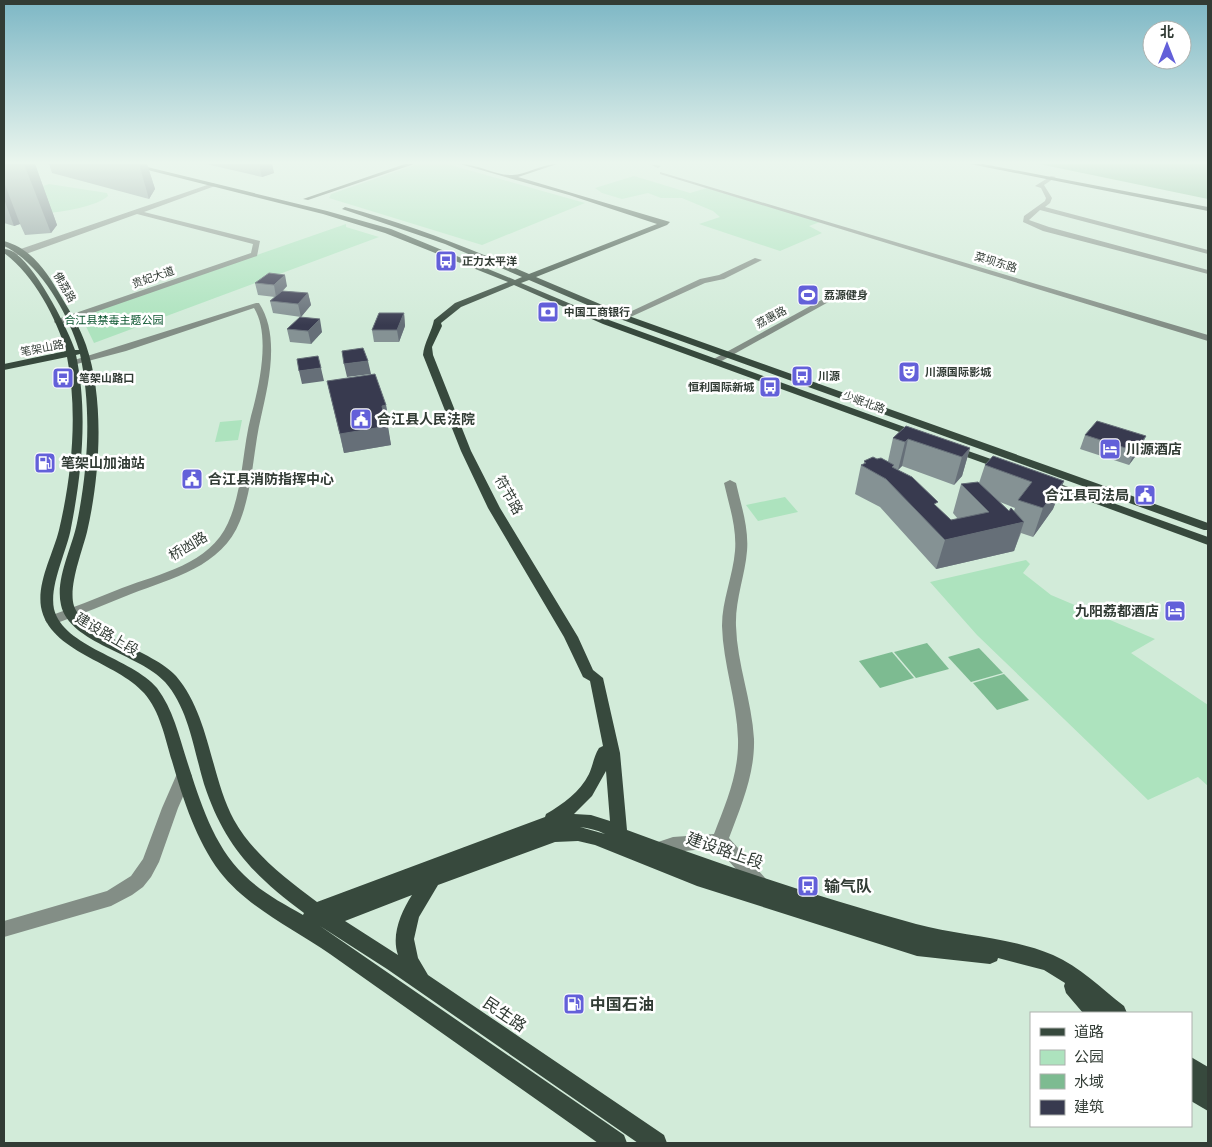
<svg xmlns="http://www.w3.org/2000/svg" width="1212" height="1147" viewBox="0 0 1212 1147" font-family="Overpass,'Noto Sans SC',sans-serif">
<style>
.green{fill:#ade3be}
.water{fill:#7dbb91}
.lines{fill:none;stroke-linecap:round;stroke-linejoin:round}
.minor{fill:#838e86;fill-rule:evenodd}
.major{fill:#37493d;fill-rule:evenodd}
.wall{fill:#859294;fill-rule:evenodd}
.shaded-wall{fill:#666f78}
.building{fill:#383a4f;stroke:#666f78}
.labels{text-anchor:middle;stroke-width:5;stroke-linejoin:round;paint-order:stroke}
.far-poi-label{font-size:11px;font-weight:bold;fill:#323c35;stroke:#fff;text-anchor:start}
.far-street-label{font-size:11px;fill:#323c35;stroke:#fff}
.far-park-label{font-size:11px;fill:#0b552f;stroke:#fff}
.poi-label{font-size:14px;font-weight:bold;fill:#323c35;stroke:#fff;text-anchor:start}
.street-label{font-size:14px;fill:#323c35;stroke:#fff}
.near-street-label{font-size:16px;fill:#323c35;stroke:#fff}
.near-poi-label{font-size:16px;font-weight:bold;fill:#323c35;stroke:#fff;text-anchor:start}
</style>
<rect width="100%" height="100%" fill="#d2ebd9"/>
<!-- green -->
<g class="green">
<polygon points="418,164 447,164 585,203 482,245 329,198 331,194"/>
<polygon points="634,176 690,193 707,188 820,222 809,226 822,233 780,251 699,224 720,217 713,211 682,198 661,198 648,193 622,199 602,193 595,188"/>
<path d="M49,184L107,193L108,196C98,206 60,213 44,213L40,187Z"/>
<polygon points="346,224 346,227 379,237 94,343 81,316"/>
<polygon points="242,420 238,440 215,442 220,422"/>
<polygon points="785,497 798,512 758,521 746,505"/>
<polygon points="1026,560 1030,564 1023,573 1051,595 1155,639 1131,653 1208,705 1208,786 1198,777 1148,800 977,635 930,582"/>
</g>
<!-- water -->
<g class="water">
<polygon points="1039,164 1208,164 1208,199"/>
<polygon points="927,643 949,669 916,678 894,652"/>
<polygon points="979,648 1003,673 971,682 948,657"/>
<polygon points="892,652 914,678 880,688 859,661"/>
<polygon points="1004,674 1029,700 997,710 973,683"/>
</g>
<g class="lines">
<!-- minor -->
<g class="minor">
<polygon points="649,164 661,166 658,168"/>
<polygon points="660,172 1208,335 1208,341 660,174"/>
<polygon points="1051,176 1056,177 1044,185 1052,198 1050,203 1045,207 1208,250 1208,254 1040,210 1029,220 1049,227 1208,270 1208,274 1043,231 1023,222 1024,216 1045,201 1046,198 1041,188 1035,186"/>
<polygon points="213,183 216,185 215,186 144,212 260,241 257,256 58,325 54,322 55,320 251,253 253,244 137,214 26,254 10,256 6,254"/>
<polygon points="755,258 762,260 724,279 705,283 626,319 619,317 700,279 719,275"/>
<polygon points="836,292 843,294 718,363 712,363 710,361"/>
<path d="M256,303H259C280,335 269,382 261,417C253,451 253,488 240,521C222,567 172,578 131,594C106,604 82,614 57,623H47L45,620L47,617C72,608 97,598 122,588C159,574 210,564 228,523C243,490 242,451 251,416C259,387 271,335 254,308L126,351L73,365L68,362Z"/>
<path d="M730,480L736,483C741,505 749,528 747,551C745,576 735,600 736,626C737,664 752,701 754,739C755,774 741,806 729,838L766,879L769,884L766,889L760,892L754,889L717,848L673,852L658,856L652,854L650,849L652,844L673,837L714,834C726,803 739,773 738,739C737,701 723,664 722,626C722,600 733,576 735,551C737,528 729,505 724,483Z"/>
<polygon points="184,770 190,772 192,776 178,808 159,862 151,877 143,887 132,895 111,906 4,937 4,921 107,891 131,876 143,859 162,808 176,776 178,772"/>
</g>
<!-- major -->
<g class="major">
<path d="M124,164H135L327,211L391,229L515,280L522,277L445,244L342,209L345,207C409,224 469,248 529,274L657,224L569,195L460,164C478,164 493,175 511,175C524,176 541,164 557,164L518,177L670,222L667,225L536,277L626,315L1208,523V530H1204L620,319L529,280L521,283L609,320L921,433L922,435L917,438L913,437L603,324L514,285L461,307L441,323L442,326L432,347L433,355L471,451L500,508L578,637L593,670L603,678L620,753L627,830C722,865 818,897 916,924C961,936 1010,937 1053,955C1079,966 1102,989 1124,1006L1127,1013H1083L1066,993L1064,986L1065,983L1044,970L998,958L997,961L990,964L917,956L697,886L595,845L578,841L555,842L438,885L419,917L414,939L418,958L428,975L664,1135L667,1143H638L387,969L320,926L624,1135L627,1143H598C509,1080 419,1017 330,954C293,928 248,908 220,872C196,840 183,799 172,761C165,738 160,711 144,693C117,662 49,652 41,607C37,582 53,554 59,530C72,475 78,412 67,357L4,370V364L66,351C56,317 33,274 4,253V249C28,248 68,329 75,350H79C68,313 39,262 4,246V241C33,249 48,274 62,298C71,313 80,328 86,345C105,400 100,476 87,532C82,552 68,587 74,606C84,635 153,650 176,676C210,716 210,775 234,820C253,854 286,879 317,902L545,817L546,814C563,804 580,792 589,774C593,765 594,756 599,748L603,746L590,681L583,677L564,637L488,508L461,451L423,355C424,343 432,331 434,320L455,303L508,282L385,233L323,214ZM80,354C92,410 88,468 77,523C72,548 55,579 61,605C69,643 140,654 165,682C189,709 194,751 204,784C224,845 254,876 304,913L303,915C282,903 261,892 244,875C213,845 200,801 187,761C179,736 173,709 157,688C132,658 63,647 54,609C49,585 67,551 71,528C82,472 88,411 76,355ZM606,771L610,821L591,815L574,814L592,796ZM580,827C589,828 597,830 605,834ZM412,895C401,912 391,935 398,955L345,921Z"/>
<polygon points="405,164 414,164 308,200 303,199"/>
<polygon points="970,164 983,164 1208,207 1208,211"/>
<polygon points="954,446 1008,465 1009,467 1008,469 1000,469 950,451 949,449 950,447"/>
<polygon points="1046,479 1208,537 1208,545 1042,484 1040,482"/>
<polygon points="1191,1057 1208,1067 1208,1111 1191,1101"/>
</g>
</g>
<!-- wall -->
<g class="wall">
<polygon points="4,164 35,164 57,225 51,233 25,235 20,224 14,226 4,223"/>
<polygon points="49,164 147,164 155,189 149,199 52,173"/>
<polygon points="206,164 272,164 274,173 262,177"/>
<polygon points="255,283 287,286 283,291 308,293 311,305 301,317 273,313 270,301 275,297 258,295"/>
<polygon points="404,313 405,326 399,342 374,342 372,330"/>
<polygon points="287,329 322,332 311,344 290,342"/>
<polygon points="327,381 386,405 389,423 387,424 391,445 344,453"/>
<path d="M906,426L970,448L962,476L954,485L902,466L898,470L894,468L951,520L958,519L953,513L961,484L979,483L985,465L1064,481L1053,509L1033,537L1021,533L1014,551L936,569L880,507L855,494L861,465L864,464V461L877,459L888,461L893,438ZM1000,502L1015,508L1014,511H1009Z"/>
<polygon points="1085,435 1140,450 1129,465 1080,449"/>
</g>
<!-- shaded-wall -->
<g class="shaded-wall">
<polygon points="24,164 35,164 57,225 51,233"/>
<polygon points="139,164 147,164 155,189 149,199"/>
<polygon points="259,164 272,164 274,173 262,177"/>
<polygon points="4,182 20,224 14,226 4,199"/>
<polygon points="285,275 287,286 276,297 274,285"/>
<polygon points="308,293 311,305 301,317 298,304"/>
<polygon points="404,313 405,326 399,342 397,330"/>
<polygon points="320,319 322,332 311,344 308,331"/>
<polygon points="368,361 371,374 347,377 344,364"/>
<polygon points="321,368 324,381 302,384 299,371"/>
<polygon points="386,405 389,423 386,424 388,426 391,445 344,453 340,434 382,406"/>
<polygon points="1146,436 1140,450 1129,465 1135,451"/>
<polygon points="908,439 902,466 898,470 905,442"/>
<polygon points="970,448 962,476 954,485 962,457"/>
<polygon points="1064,481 1053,509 1033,537 1043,508"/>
<polygon points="1024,522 1014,551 936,569 945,540"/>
</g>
<!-- building -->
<g class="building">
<polygon points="269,273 285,275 274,285 255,283"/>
<polygon points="282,291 308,293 298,304 270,301"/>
<polygon points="379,313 404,313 397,330 372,330"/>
<polygon points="300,317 320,319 308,331 287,329"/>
<polygon points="363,348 368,361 344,364 342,351"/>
<polygon points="318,356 321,368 299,371 297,359"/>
<polygon points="375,374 386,405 382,406 383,411 388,426 340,434 327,381"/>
<polygon points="1097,421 1146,436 1135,451 1085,435"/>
<polygon points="906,426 970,448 962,457 908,439 905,442 893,438"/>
<polygon points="993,456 1064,481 1043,508 1018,500 1032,482 985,465"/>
<polygon points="873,457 877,459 881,458 894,465 892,467 912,477 938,502 934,504 951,520 989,512 961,484 978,482 1009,511 1011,508 1024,522 945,540 886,479 861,465 866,463 864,461"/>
</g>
<!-- sky -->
<linearGradient id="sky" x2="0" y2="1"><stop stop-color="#7db7c5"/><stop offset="0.5" stop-color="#ebf6ee"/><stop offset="1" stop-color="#ebf6ee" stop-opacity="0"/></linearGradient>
<rect width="1212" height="325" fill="url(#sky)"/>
<!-- icons -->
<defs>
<g id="bus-square" transform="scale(1.125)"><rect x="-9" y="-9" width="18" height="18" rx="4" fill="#6360d9" stroke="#fff"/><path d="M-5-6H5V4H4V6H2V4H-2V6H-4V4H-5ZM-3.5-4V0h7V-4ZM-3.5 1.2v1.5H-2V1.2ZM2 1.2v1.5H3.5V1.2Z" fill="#fff"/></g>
<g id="stadium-square" transform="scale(1.125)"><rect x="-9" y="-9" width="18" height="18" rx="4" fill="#6360d9" stroke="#fff"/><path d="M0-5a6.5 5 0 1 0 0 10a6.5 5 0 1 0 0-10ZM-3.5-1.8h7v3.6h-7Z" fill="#fff"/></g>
<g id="bank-square" transform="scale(1.125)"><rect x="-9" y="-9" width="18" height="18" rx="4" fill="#6360d9" stroke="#fff"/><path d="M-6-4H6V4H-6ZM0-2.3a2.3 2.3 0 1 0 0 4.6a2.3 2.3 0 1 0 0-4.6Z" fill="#fff"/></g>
<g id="theatre-square" transform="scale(1.125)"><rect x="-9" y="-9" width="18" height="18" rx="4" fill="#6360d9" stroke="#fff"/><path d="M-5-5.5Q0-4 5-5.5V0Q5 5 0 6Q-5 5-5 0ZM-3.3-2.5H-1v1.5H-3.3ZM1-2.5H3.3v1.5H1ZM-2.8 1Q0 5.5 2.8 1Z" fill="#fff"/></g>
<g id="civic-square" transform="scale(1.125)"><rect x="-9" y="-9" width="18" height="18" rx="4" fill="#6360d9" stroke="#fff"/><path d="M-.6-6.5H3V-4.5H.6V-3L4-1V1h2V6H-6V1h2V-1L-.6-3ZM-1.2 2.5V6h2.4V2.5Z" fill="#fff"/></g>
<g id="hotel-square" transform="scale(1.125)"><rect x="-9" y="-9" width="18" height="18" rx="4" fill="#6360d9" stroke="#fff"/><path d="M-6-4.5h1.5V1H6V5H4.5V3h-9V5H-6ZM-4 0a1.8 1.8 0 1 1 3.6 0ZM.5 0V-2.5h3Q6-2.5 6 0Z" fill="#fff"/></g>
<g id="fuel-square" transform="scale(1.125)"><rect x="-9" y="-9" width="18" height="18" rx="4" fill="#6360d9" stroke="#fff"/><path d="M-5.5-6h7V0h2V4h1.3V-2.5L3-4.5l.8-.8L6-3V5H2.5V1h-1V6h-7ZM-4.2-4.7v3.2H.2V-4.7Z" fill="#fff"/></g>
</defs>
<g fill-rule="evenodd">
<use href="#bus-square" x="446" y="261"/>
<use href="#stadium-square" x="808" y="295"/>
<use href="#bank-square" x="548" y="312"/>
<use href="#theatre-square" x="909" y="372"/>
<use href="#bus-square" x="802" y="376"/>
<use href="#bus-square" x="63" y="378"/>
<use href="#bus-square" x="770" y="387"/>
<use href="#civic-square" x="361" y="419"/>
<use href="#hotel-square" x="1110" y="449"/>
<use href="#fuel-square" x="45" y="463"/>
<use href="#civic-square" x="192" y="479"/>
<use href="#civic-square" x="1145" y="495"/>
<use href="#hotel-square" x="1175" y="611"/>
<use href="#bus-square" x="808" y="886"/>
<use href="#fuel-square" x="574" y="1004"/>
</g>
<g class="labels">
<!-- far-poi labels -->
<g class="far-poi-label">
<text x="462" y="265">正力太平洋</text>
<text x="824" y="299">荔源健身</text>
<text x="564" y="316">中国工商银行</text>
<text x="925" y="376">川源国际影城</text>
<text x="818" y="380">川源</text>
<text x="79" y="382">笔架山路口</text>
<text x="754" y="391" text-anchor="end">恒利国际新城</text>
</g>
<!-- far-street labels -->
<g class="far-street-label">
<text transform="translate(996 262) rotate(17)" y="4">菜坝东路</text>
<text transform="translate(153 277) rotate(-19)" y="4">贵妃大道</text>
<text transform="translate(65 287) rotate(60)" y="4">佛荔路</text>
<text transform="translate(771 317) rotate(-28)" y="4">荔惠路</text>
<text transform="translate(42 348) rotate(-11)" y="4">笔架山路</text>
<text transform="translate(864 402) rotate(20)" y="4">少岷北路</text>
</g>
<!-- far-park labels -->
<g class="far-park-label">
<text x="114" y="324">合江县禁毒主题公园</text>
</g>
<!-- poi labels -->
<g class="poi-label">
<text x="377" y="424">合江县人民法院</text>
<text x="1126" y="454">川源酒店</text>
<text x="61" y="468">笔架山加油站</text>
<text x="208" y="484">合江县消防指挥中心</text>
<text x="1129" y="500" text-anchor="end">合江县司法局</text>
<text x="1159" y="616" text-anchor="end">九阳·荔都酒店</text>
</g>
<!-- street labels -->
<g class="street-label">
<text transform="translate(509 495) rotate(61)" y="5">符节路</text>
<text transform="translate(188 546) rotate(-31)" y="5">桥凼路</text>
<text transform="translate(107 634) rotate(30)" y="5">建设路上段</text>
</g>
<!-- near-street labels -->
<g class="near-street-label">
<text transform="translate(725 850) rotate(19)" y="6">建设路上段</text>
<text transform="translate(505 1014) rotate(34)" y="6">民生路</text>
</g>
<!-- near-poi labels -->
<g class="near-poi-label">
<text x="824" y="892">输气队</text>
<text x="590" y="1010">中国石油</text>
</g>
</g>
<!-- border -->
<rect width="1212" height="1147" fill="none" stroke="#323c35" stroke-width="10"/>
<!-- legend -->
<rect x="1030" y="1012" width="162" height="115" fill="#ffffff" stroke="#adb1ae"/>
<rect x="1040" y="1028" width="25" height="8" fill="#37493d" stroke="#adb1ae"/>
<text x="1074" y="1037" font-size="15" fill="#323c35">道路</text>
<rect x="1040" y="1050" width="25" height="15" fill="#ade3be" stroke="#adb1ae"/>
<text x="1074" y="1062" font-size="15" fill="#323c35">公园</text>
<rect x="1040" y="1074" width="25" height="15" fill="#7dbb91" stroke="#adb1ae"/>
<text x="1074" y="1087" font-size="15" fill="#323c35">水域</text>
<rect x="1040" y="1100" width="25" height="15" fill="#383a4f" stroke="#adb1ae"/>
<text x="1074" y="1112" font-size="15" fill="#323c35">建筑</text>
<!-- north arrow -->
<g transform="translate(1167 45)"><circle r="24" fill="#ffffff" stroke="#adb1ae"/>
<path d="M0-4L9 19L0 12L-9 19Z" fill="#6360d9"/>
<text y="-8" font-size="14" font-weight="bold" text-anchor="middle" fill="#323c35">北</text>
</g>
</svg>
